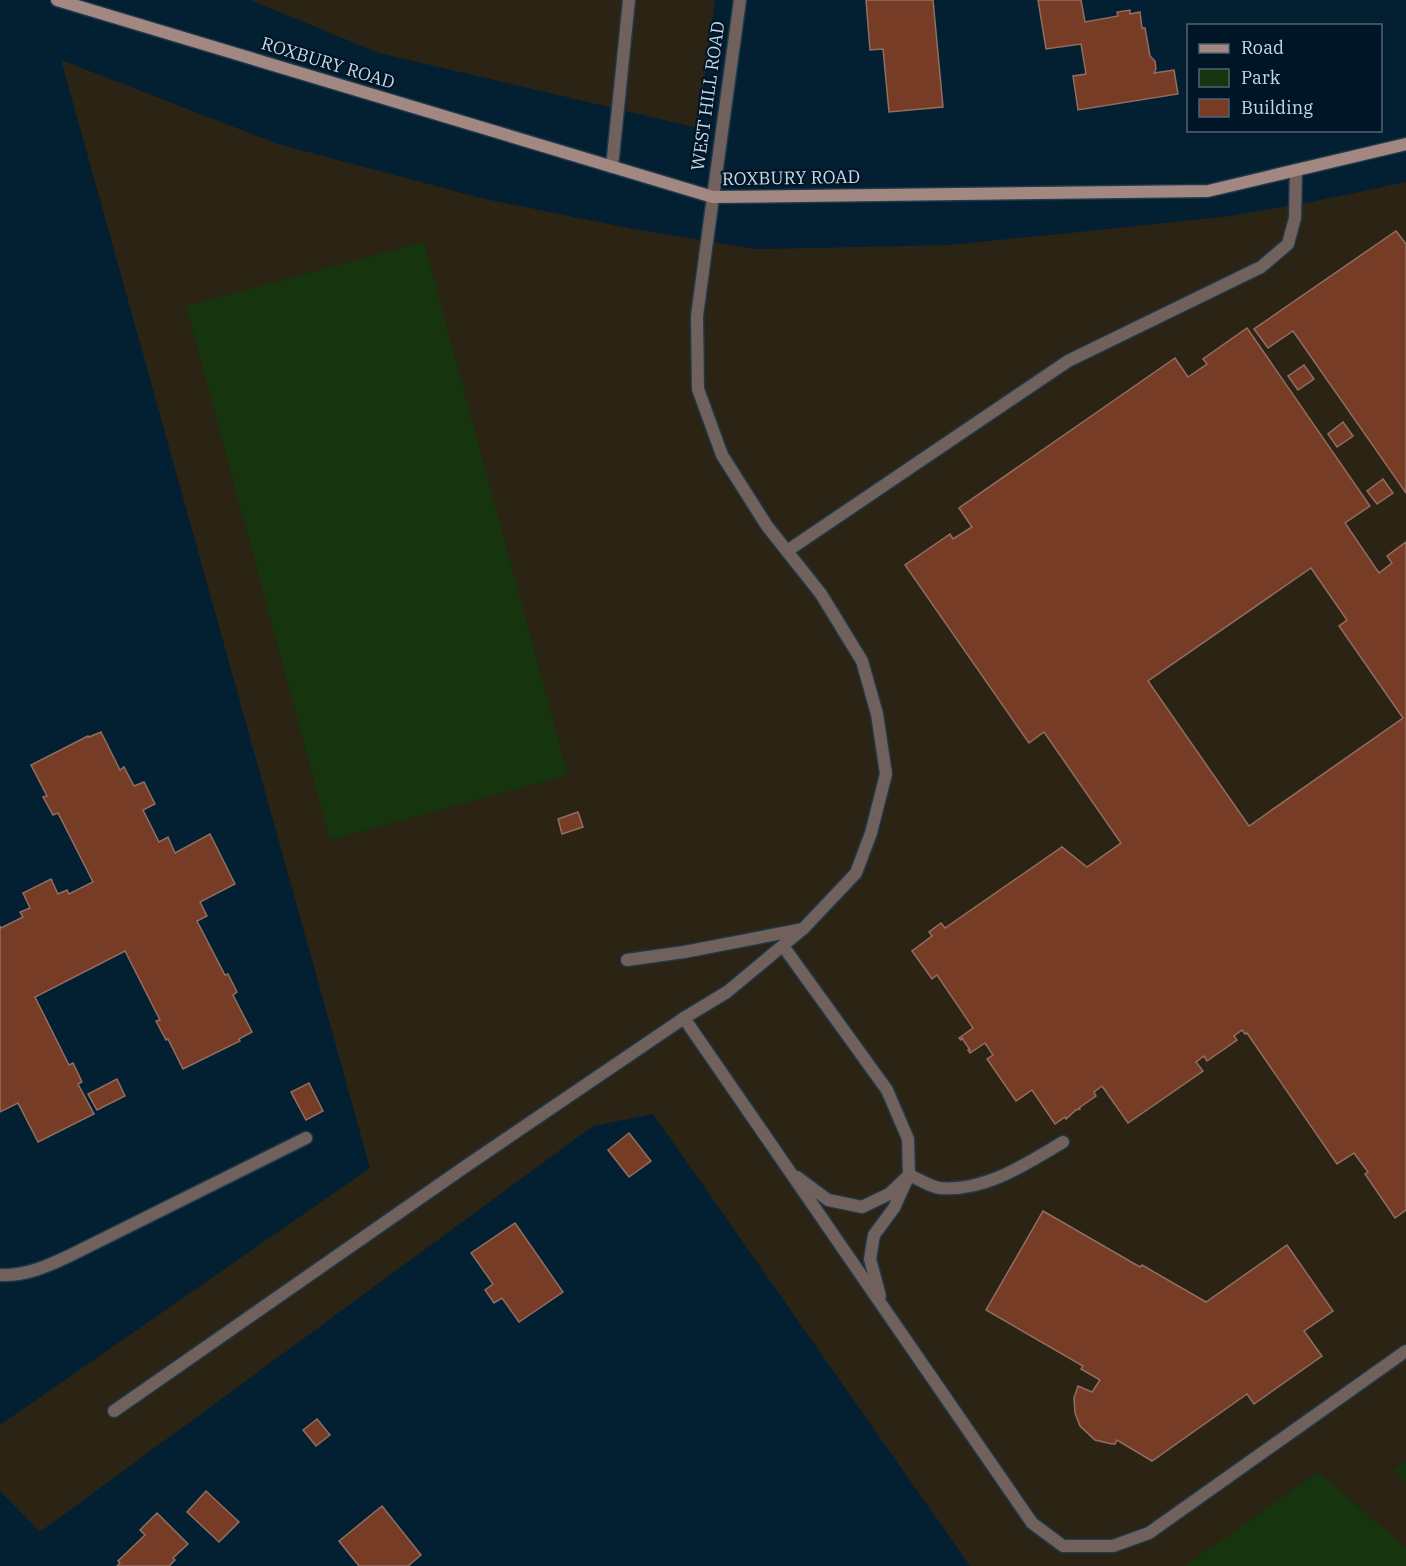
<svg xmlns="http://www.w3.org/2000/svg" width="1406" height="1566" viewBox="0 0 1406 1566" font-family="'IBM Plex Serif',serif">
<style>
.education{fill:#2b2313}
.green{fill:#16340e}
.building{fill:#773c26;stroke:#916e61;stroke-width:1.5;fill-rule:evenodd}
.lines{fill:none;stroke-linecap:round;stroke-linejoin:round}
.lane-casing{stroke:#1f394b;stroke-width:15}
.street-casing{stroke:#1f394b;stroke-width:15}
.secondary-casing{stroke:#1f394b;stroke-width:15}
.lane{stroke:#71615d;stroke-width:12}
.street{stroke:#71615d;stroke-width:12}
.secondary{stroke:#a28881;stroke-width:12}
.labels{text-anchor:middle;stroke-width:4.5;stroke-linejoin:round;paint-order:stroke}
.street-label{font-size:18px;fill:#c8d8e4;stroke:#001627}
</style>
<rect width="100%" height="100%" fill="#031f32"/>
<!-- education -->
<g class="education">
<polygon points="250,0 715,0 698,128 379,53"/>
<polygon points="61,60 278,144 481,198 634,229 756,249 949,245 1069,233 1231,216 1316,201 1406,182 1406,1566 970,1566 653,1114 593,1126 40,1532 0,1491 0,1425 370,1168"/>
</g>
<!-- green -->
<g class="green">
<polygon points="424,242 568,775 330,840 186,306"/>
<polygon points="1406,1461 1406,1482 1393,1471"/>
<polygon points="1318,1472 1406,1548 1406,1566 1185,1566"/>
</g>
<!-- building -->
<g class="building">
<polygon points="866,0 933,0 943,107 889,112 883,49 870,50"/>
<polygon points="1038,0 1081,0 1085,22 1118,16 1117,12 1130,10 1130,14 1140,12 1142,28 1145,28 1150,56 1155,61 1156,69 1154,73 1174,70 1178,94 1078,110 1073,76 1086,74 1081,44 1046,49"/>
<polygon points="1396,231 1406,244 1406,493 1293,331 1268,348 1254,329"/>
<path d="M1247,328L1370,506L1345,523L1379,573L1392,563L1387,556L1406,542V1210L1395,1218L1365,1174L1368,1172L1354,1153L1337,1164L1247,1033L1245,1034L1242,1030L1234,1036L1237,1040L1207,1061L1204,1056L1196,1062L1203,1071L1128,1123L1102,1086L1094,1092L1096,1096L1079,1108L1080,1109L1076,1110L1066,1119L1065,1117L1055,1124L1032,1090L1016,1101L987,1059L993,1055L985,1043L970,1053L968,1050H970L962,1038L961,1040L959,1038L973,1028L937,975L932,979L912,951L932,936L929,932L941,923L945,928L1062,847L1087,867L1121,843L1044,732L1029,743L905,565L950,534L953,539L972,527L959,508L1175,358L1188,377L1207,364L1203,359ZM1311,568L1347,620L1339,626L1403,718L1249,826L1148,681Z"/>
<polygon points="1304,365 1314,379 1298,390 1288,376"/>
<polygon points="1343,422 1353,436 1337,447 1328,434"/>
<polygon points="1383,479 1393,493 1377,504 1367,491"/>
<polygon points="101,732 120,770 124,767 134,786 144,782 155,804 143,810 159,842 168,837 175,853 210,834 235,884 200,902 207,916 197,921 225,975 228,974 237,992 233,995 252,1032 239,1039 240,1041 183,1069 168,1039 166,1040 156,1021 160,1020 125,951 35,997 69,1065 73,1063 82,1082 78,1084 94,1114 38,1142 18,1103 0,1112 0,926 1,928 23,917 20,912 30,908 23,893 51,879 58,894 67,890 69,894 93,882 58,813 53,815 43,797 47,796 31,765 88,736 89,737"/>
<polygon points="578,812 583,827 562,834 558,819"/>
<polygon points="117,1079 125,1096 97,1110 88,1094"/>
<polygon points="309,1083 323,1111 306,1120 291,1092"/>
<polygon points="629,1133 651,1161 629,1177 608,1150"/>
<polygon points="1043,1211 1140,1267 1142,1265 1206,1302 1287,1245 1333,1311 1304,1331 1322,1356 1254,1404 1247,1394 1152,1461 1117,1440 1115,1444 1112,1444 1095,1440 1080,1426 1075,1413 1074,1398 1078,1386 1092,1392 1100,1380 1081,1369 1083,1366 986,1310"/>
<polygon points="515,1223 563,1292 519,1322 502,1298 494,1303 485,1290 493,1284 471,1253"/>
<polygon points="317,1419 330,1435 316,1446 303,1430"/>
<polygon points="206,1491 239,1522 219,1542 187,1512"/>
<polygon points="382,1506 421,1555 408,1566 359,1566 339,1541"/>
<polygon points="157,1513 188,1544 173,1558 175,1560 169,1566 117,1566 120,1563 118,1561 145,1535 140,1530"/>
</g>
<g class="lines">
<!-- lane casing -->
<g class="lane-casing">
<g id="lane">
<polyline points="612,167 629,0"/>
<polyline points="787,551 1068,361 1261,267 1288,244 1295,218 1296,170"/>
<polyline points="783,946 887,1090 908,1139 909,1175 894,1208 874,1235 870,1259 880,1296"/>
<polyline points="627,960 684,952 803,929"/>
<polyline points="684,1018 1032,1523 1063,1546 1113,1546 1149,1533 1406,1351"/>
<path d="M797,1177L828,1200L862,1207L889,1194L909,1175C919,1179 930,1187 940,1188C985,1192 1026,1164 1063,1142"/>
<path d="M0,1275C26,1276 48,1266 71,1255L306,1138"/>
<polyline points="114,1411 469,1164 684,1018 727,992 804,928 856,873 871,833 886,774 877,714 862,661 821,594 767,526 722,455 698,389 697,316 713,197"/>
</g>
</g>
<!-- street casing -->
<g class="street-casing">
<polyline id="street" points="713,197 740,0"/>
</g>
<!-- secondary casing -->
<g class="secondary-casing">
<polyline id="secondary" points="57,0 713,197 1208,191 1406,144"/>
</g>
<!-- lane -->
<use href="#lane" class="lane"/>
<!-- street -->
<use href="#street" class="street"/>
<!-- secondary -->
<use href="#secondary" class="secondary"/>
</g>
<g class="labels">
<!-- street labels -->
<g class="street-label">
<text transform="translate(328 63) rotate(17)" y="6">ROXBURY ROAD</text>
<text transform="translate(708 96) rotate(-82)" y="6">WEST HILL ROAD</text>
<text transform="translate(791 178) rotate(-1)" y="6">ROXBURY ROAD</text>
</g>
</g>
<!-- legend -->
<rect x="1187" y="24" width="195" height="108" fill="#001627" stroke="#506473" stroke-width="1.5"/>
<rect x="1199" y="44" width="30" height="9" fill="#a28881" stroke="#506473" stroke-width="1.5"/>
<text x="1241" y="54" font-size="18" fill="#c8d8e4">Road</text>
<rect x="1199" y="69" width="30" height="18" fill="#16340e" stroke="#506473" stroke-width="1.5"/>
<text x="1241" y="84" font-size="18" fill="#c8d8e4">Park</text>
<rect x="1199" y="99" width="30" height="18" fill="#773c26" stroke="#506473" stroke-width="1.5"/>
<text x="1241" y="114" font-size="18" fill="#c8d8e4">Building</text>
</svg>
